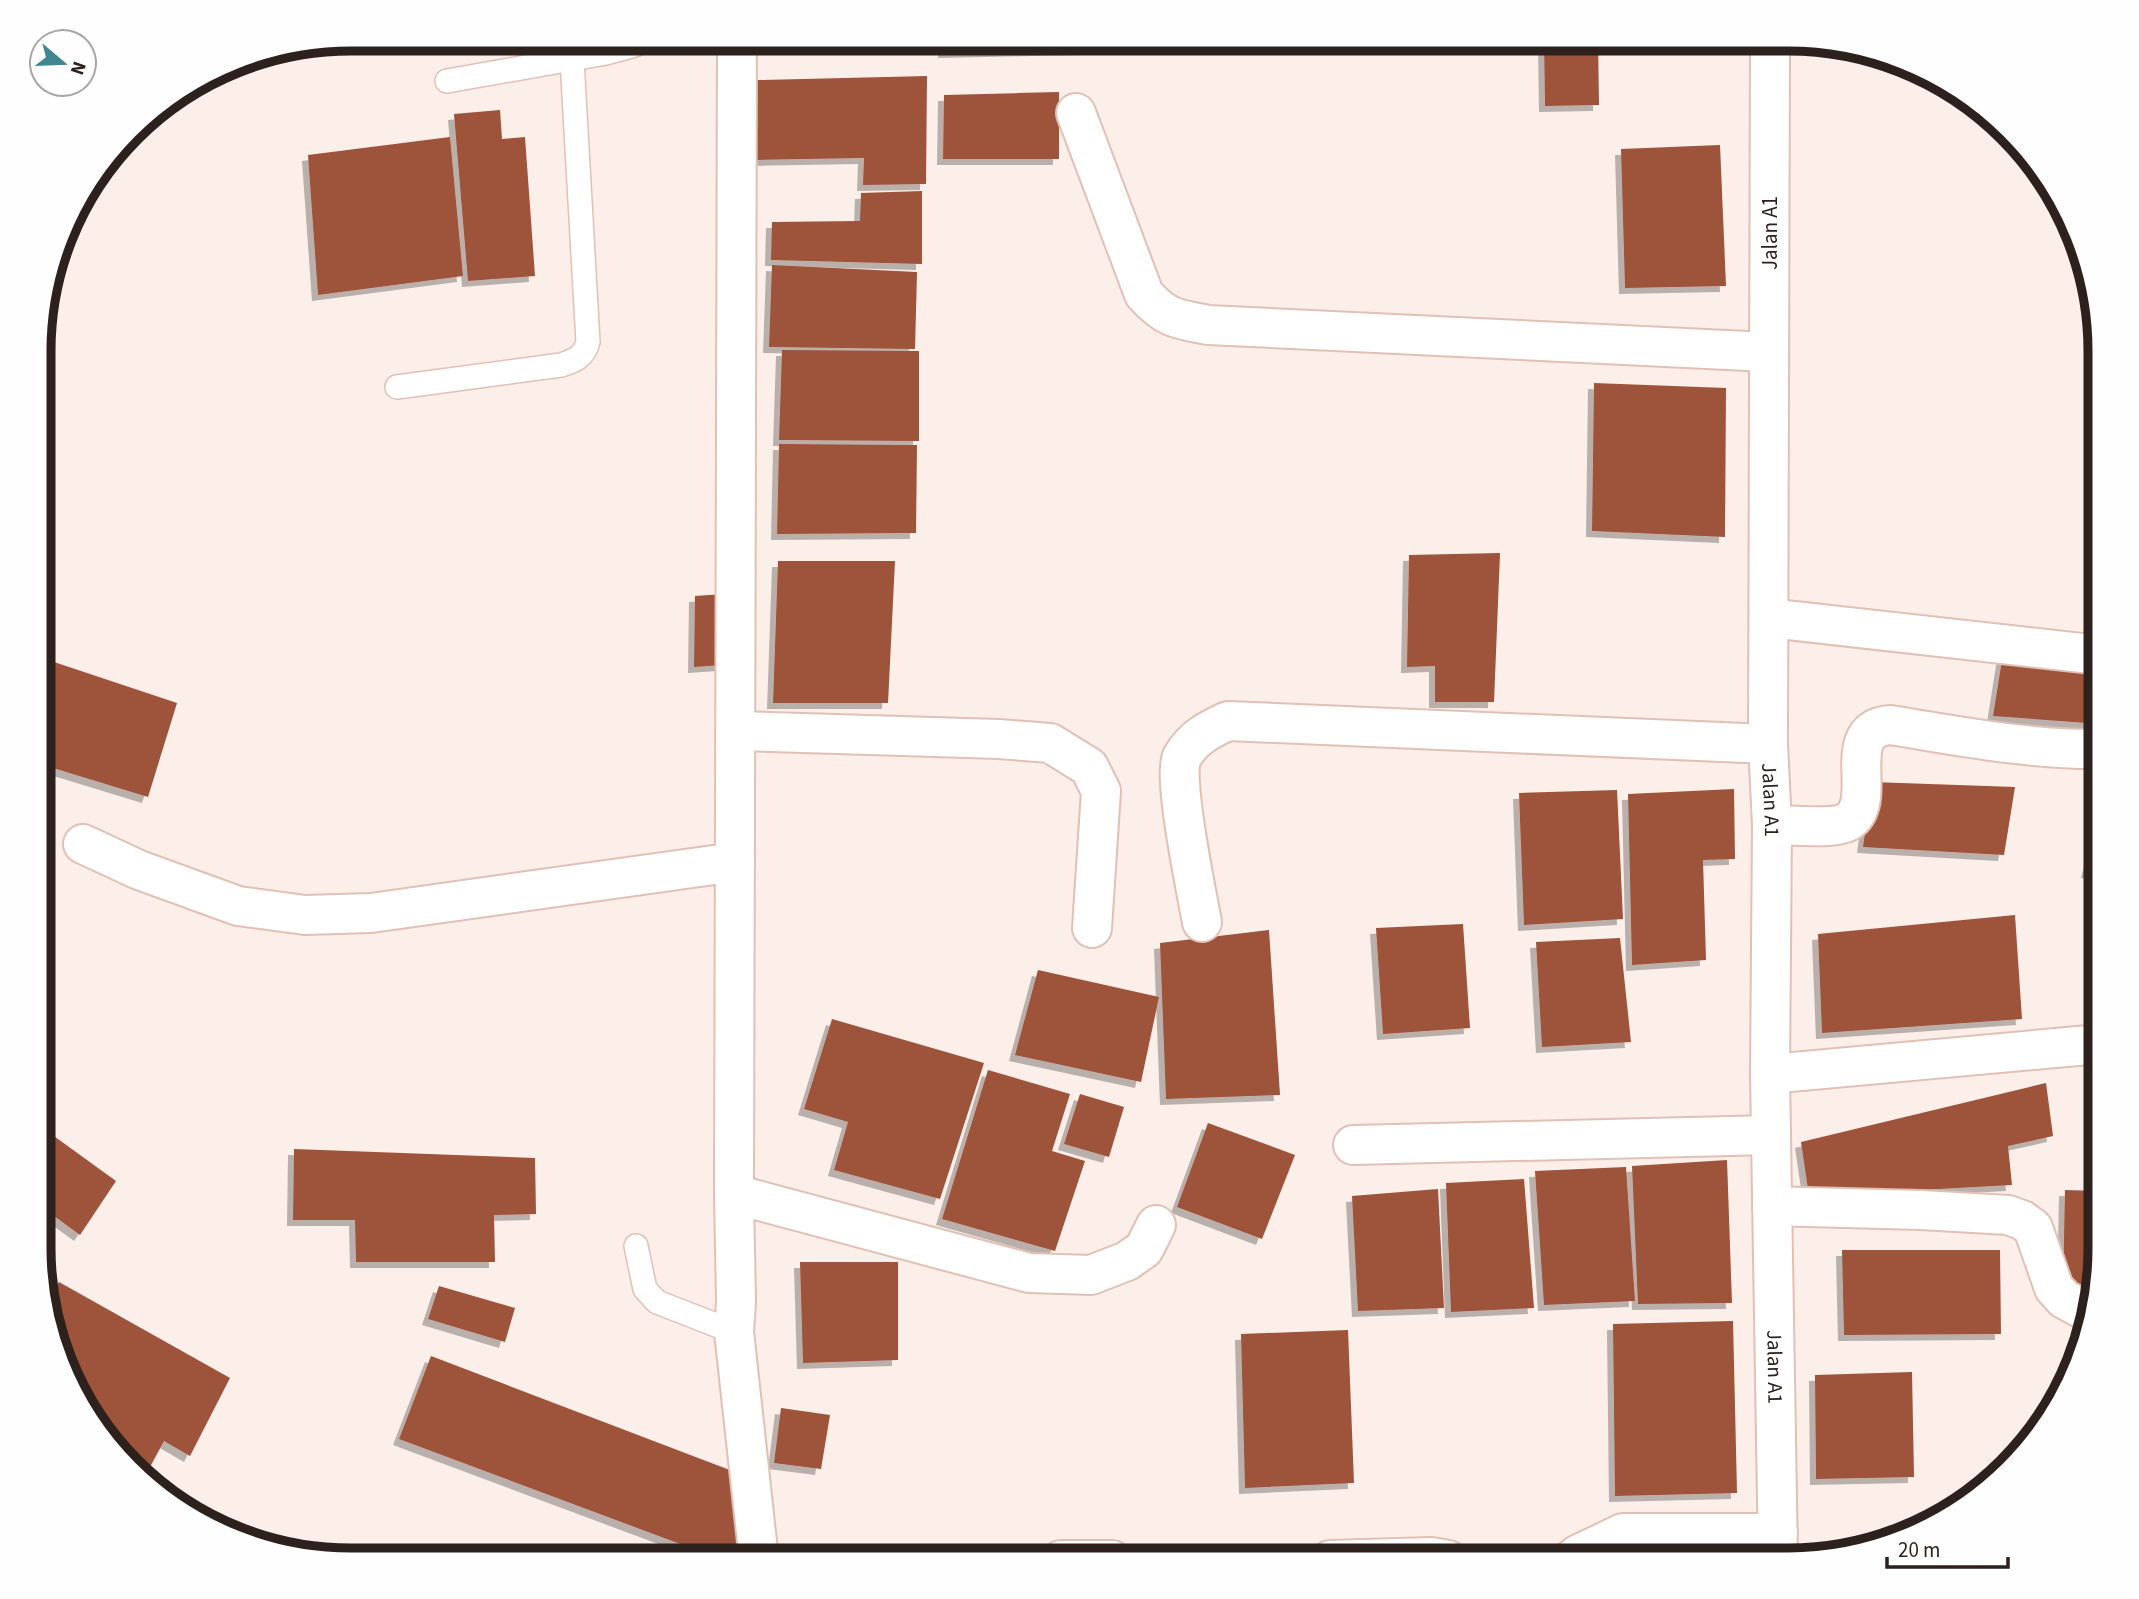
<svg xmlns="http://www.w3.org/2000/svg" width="2139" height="1599" viewBox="0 0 2139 1599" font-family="'Source Sans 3',sans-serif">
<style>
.building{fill:#9e523a;filter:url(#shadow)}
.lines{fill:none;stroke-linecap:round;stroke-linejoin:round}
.service-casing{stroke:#e1c0b6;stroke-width:26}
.minor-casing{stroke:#e1c0b6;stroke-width:42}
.service{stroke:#fff;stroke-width:23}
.minor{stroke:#fff;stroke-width:38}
.labels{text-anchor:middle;stroke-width:7;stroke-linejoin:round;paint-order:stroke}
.street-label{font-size:21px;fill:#2d211d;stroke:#fefefe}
.rim{fill:none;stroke:#2d211d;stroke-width:9}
</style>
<defs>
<filter id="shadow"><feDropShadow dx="-6" dy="6" stdDeviation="0" flood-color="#0004"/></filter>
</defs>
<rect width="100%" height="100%" fill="#fceee9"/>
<!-- building -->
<g class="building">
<polygon points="944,39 1088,39 1088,49 944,52"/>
<polygon points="1544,39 1598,39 1599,105 1545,106"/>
<polygon points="927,76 926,184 863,185 864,158 755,160 757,80"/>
<polygon points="1059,92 1059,159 943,159 944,95"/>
<polygon points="500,110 502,139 525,137 535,276 468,281 454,114"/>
<polygon points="450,137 463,276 318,295 308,155"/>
<polygon points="1720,145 1726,286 1625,288 1621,149"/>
<polygon points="922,191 922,264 771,260 772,222 860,221 861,193"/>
<polygon points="772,265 917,272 915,349 769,347"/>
<polygon points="782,350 919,351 919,441 779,440"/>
<polygon points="1594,383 1726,388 1725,537 1592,531"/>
<polygon points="779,444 917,445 916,533 777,534"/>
<polygon points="1500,553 1494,702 1435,702 1435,666 1407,667 1409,555"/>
<polygon points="778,561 895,561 888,703 773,703"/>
<polygon points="724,594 723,665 694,667 695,596"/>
<polygon points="2003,654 2100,663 2100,724 1993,716"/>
<polygon points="48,660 177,703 148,797 40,764 40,684"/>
<polygon points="1872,782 2015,787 2004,855 1863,847"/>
<polygon points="1734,789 1735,859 1703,860 1706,960 1632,965 1628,794"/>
<polygon points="1617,790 1623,919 1524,925 1519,793"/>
<polygon points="2099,825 2100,825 2100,875 2087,872"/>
<polygon points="2015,915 2022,1019 1822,1033 1818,934"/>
<polygon points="1463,924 1470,1028 1383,1034 1376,928"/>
<polygon points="1269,930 1280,1095 1166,1099 1160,943"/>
<polygon points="1620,938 1631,1042 1542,1047 1536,942"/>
<polygon points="1038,970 1159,997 1141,1082 1015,1055"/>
<polygon points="832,1019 984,1063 940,1199 834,1170 848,1122 804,1109"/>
<polygon points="988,1070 1070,1094 1052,1151 1085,1161 1055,1251 942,1219"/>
<polygon points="2046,1083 2053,1136 2008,1146 2012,1185 1809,1196 1801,1142"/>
<polygon points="1080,1094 1124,1107 1109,1157 1064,1144"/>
<polygon points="1208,1123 1295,1155 1262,1239 1177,1207"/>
<polygon points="40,1126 116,1181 80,1235 39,1205"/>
<polygon points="294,1149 535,1158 536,1214 494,1215 495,1262 356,1262 355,1220 293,1220"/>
<polygon points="1727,1160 1732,1303 1638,1304 1632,1166"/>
<polygon points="1626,1167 1635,1301 1544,1305 1535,1171"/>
<polygon points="1524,1179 1534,1308 1451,1312 1446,1183"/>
<polygon points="1438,1189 1444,1308 1358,1311 1352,1196"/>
<polygon points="2065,1190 2100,1191 2100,1270 2095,1289 2063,1287"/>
<polygon points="1842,1250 2000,1250 2001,1334 1844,1335"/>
<polygon points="800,1262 898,1262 898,1360 803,1363"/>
<polygon points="59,1282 230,1378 190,1456 164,1441 143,1480 71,1387 48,1301"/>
<polygon points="439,1286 515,1308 505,1342 428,1319"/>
<polygon points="1733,1321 1737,1493 1615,1496 1613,1324"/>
<polygon points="1348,1330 1354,1483 1245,1488 1241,1334"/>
<polygon points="431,1356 735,1472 740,1560 723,1560 399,1439"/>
<polygon points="1912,1372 1914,1477 1816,1479 1815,1375"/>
<polygon points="781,1408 830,1415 821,1469 774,1463"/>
</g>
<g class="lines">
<!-- service casing -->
<g class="service-casing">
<g id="service">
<polyline points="447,81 606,53 632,46 648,39"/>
<path d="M397,387L561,365C574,361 584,357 588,342L572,60"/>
<polyline points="636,1246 645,1289 657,1302 734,1332"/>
</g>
</g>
<!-- minor casing -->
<g class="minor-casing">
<g id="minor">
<polyline points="737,39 734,1194 736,1302 734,1332 759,1560"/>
<path id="s1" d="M1770,39L1768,744L1772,825L1770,1074L1778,1560"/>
<path d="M1076,113L1144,294C1166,319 1177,319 1208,325L1769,352"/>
<polyline points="1769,618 2100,655"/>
<polyline points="736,731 999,739 1050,743 1089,767 1101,791 1092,928"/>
<path d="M1772,825C1790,825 1835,830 1849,821C1880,799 1837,730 1890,725C1960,736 2030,750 2100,749"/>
<polyline points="83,844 139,870 238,906 305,915 371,913 735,862"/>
<path d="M1202,922C1197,895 1172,775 1182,757C1193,738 1208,730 1228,721L1768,744"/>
<polyline points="1770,1074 2100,1044"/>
<polyline points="1353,1145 1771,1135"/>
<polyline points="734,1194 1029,1273 1091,1275 1127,1261 1144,1249 1156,1225"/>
<polyline points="1772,1206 1921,1210 2008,1215 2022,1220 2033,1228 2054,1288 2064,1299 2090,1313"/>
<polyline points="1061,1560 1112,1560"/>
<polyline points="1330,1560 1431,1557 1448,1560"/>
<polyline points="1571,1560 1577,1555 1623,1533 1778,1533"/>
</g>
</g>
<!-- service -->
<use href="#service" class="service"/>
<!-- minor -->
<use href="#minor" class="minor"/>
</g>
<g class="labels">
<!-- street labels -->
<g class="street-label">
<text transform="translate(1770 233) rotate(-90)" y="7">Jalan A1</text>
<text dy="7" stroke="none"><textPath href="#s1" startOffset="761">Jalan A1</textPath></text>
<text dy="7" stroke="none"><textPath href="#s1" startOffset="1328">Jalan A1</textPath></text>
</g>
</g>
<!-- crop -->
<path d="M0 0H2139V1599H0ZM351 51H1788A300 300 0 0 1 2088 351V1248A300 300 0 0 1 1788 1548H351A300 300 0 0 1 51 1248V351A300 300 0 0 1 351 51Z" fill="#fefefe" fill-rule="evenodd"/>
<path class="rim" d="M351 51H1788A300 300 0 0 1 2088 351V1248A300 300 0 0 1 1788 1548H351A300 300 0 0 1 51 1248V351A300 300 0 0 1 351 51Z"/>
<!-- north arrow -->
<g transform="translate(63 63) rotate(109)"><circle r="33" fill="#fefefe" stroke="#aaa6a4" stroke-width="2"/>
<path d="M0-5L12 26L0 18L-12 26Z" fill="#3f8690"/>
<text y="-10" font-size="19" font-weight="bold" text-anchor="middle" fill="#2d211d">N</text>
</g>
<!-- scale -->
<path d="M1887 1557v10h121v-10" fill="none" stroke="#2d211d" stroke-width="3.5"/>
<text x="1898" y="1557" font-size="21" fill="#2d211d" stroke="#fefefe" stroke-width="5" paint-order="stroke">20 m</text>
</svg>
